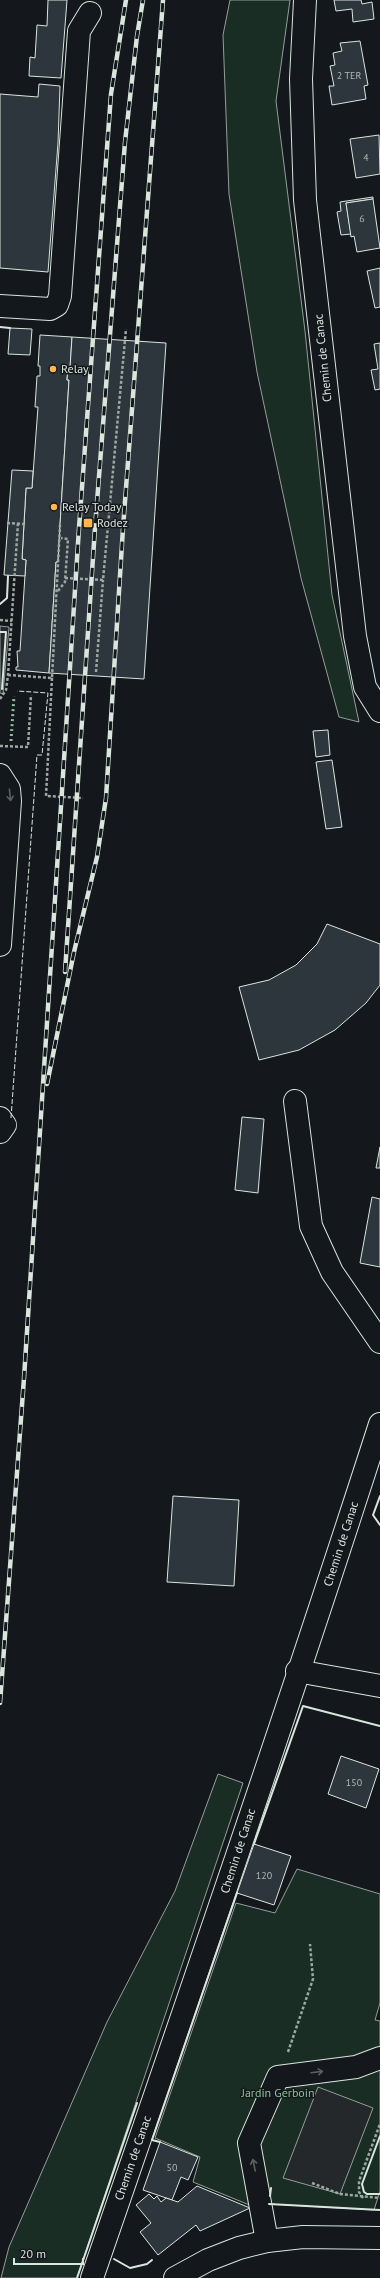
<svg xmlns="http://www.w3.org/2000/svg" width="380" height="2278" viewBox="0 0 380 2278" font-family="'PT Sans',sans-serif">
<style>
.green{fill:#1a2d24;stroke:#939e99}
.parking{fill:#24282b;stroke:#939e99}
.building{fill:#2c363c;stroke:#d8e6dc}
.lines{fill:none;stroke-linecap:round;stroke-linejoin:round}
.minor-casing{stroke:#d8e6dc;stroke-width:24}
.major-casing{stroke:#d8e6dc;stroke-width:24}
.path{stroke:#9da8a2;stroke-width:2.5;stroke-dasharray:3 2;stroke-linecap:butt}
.minor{stroke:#14181c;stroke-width:22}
.major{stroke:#14181c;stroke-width:22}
.rail-casing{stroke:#d8e6dc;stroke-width:4.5}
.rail{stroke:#14181c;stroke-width:3;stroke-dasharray:9;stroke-linecap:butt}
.hedge{stroke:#8ac095;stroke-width:3;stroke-dasharray:2 3;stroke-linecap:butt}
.fence{stroke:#d8e6dc;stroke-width:1;stroke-dasharray:5 2;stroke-linecap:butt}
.wall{stroke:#d8e6dc;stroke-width:2}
.oneway{stroke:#59605f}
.poi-dot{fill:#ffb74d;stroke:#14181c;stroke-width:1.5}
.labels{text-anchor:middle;stroke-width:3;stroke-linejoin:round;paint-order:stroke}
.number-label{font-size:10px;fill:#adbab4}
.street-label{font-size:12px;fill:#d8e6dc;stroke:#14181c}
.poi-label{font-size:12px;fill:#d8e6dc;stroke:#14181c;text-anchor:start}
.park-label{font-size:12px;fill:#8ac095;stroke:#14181c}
</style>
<rect width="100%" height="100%" fill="#14181c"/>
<!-- green -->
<g class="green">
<polygon points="230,0 290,0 276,101 305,331 332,595 359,722 339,717 301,578 257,372 229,194 223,35"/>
<polygon points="218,1774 243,1783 77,2278 1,2278 9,2247 107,2022 175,1891"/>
<polygon points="297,1869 380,1894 380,2003 375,2020 380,2021 380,2191 374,2210 269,2204 252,2206 193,2182 200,2157 155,2138 236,1903 275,1913"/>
</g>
<!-- parking -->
<g class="parking">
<polygon points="0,626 9,627 3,694 0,693"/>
<polygon points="318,2087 373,2108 340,2194 283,2178"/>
</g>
<!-- building -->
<g class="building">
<polygon points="48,0 67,0 61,78 29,76 30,57 35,58 37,25 47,26"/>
<polygon points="334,0 361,0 362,4 372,2 374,19 353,22 352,9 336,11"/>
<polygon points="360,41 368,85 364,86 366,99 332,105 329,86 334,86 330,66 335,65 333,53 342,51 340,43"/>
<polygon points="39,84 60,86 58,143 48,272 0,268 0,94 38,97"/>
<polygon points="379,135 380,174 356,178 350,139"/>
<polygon points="373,197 373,199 346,203 351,234 341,235 337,212 341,211 340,202"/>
<polygon points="373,199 380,248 357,252 354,236 351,237 346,203"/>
<polygon points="380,268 380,307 375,308 367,271"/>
<polygon points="10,328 32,329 30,355 8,354"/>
<polygon points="40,335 72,337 70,368 68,368 67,380 69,380 60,525 58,562 56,562 49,673 16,670 16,667 18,667 17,651 20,651 26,560 22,559 26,488 32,488 38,407 35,407 37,376 40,376 40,366 38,366"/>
<polygon points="72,337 166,343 144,679 49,673 56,562 58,562 60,525 69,380 67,380 68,368 70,368"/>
<polygon points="380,343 380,389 375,390 371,370 378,369 374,344"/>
<polygon points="12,470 33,471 32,488 26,488 22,559 26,560 25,576 4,575"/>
<polygon points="328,730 330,755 316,757 313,731"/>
<polygon points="332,760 342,827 326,829 316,762"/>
<polygon points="327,924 380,944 380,985 366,1003 335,1030 299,1050 259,1060 239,987 269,980 296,965 317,944"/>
<polygon points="242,1117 264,1119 258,1193 235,1190"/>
<polygon points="380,1147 380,1168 376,1168"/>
<polygon points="372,1197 380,1199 380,1267 360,1263"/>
<polygon points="173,1496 239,1500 234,1586 167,1582"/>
<polygon points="341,1756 379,1769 366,1808 328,1794"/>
<polygon points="254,1844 291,1856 274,1905 237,1893"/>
<polygon points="160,2142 198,2157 188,2180 181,2177 172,2200 143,2190"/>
<polygon points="197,2186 250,2208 200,2231 196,2225 158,2255 140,2232 151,2223 136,2205 149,2194 154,2199 157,2196 161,2202 166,2198 178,2202"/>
</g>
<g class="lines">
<!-- minor casing -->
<g class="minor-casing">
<g id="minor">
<polyline points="305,0 301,79 305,200 355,636 365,687 380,711"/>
<polyline points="0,306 50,309 57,305 60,296 79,31 90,13"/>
<polyline points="0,775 9,789 10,801 0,945"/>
<polyline points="295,1101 311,1226 332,1272 380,1342"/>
<polyline points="0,1118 5,1125 0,1132"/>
<polyline points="297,1671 380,1686"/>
<polyline points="267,2241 249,2143 278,2077 356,2067 380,2058"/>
<path d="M92,2278C190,1994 288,1710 380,1424"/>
</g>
</g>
<!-- major casing -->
<g class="major-casing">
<polyline id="major" points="175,2278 208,2260 239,2248 267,2241 303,2237 380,2238"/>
</g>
<!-- path -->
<g class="path">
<polyline points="7,523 24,524"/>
<polyline points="65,578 103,580 126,329"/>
<polyline points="58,591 65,582 68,539 61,538"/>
<polyline points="0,620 12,621"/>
<polyline points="96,672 103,580"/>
<polyline points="8,675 52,678 60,525"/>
<polyline points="52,678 46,796 83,798"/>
<polyline points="0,699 6,690 8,675 18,523"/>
<polyline points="0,746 28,747 31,695"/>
<polyline points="288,2052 313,1979 310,1944"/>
<polyline points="312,2183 340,2194 380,2198"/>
<polyline points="363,2198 359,2192 359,2181 380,2124"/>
</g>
<!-- minor -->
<use href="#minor" class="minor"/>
<!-- major -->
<use href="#major" class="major"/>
<!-- rail casing -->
<g class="rail-casing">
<g id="rail">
<polyline points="65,972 95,528 125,142 137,36 143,0"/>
<polyline points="47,1084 74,952 97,857 106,798 123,528 163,0"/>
<polyline points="0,1703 24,1378 79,528 111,94 126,0"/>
</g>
</g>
<!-- rail -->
<use href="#rail" class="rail"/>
<!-- hedge -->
<polyline class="hedge" points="11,741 14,696"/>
<!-- fence -->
<polyline class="fence" points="11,1118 37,755 42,755 48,693 17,691"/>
<!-- wall -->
<g class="wall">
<polyline points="0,327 10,328"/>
<polyline points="0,604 7,598 8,576"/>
<polyline points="0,632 6,632 2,689"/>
<polyline points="380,1496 373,1515 380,1525"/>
<polyline points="254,1844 303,1706 380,1726"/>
<polyline points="380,2136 362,2184 364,2192 367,2194 380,2194"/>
<polyline points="160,2142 152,2140 237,1893"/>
<polyline points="270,2196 271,2188"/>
<polyline points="269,2204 380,2210"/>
<polyline points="114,2259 130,2268 147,2264 152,2260"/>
<polyline points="77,2278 137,2103"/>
</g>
</g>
<!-- one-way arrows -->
<defs><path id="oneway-shaft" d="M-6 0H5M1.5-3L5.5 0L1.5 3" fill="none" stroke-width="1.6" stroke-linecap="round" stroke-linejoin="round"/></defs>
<g class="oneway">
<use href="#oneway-shaft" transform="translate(10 795) rotate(84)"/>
<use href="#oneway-shaft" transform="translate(317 2072) rotate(-7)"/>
<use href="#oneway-shaft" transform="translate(254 2165) rotate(-102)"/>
</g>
<!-- markers -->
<g class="poi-dot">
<circle cx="53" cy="369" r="4"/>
<circle cx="54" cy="507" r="4"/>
<rect x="83" y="518" width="10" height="10" rx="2"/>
</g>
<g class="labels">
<!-- number labels -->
<g class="number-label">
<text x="349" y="79">2 TER</text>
<text x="366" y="161">4</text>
<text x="362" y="222">6</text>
<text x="354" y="1786">150</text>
<text x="264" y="1879">120</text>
<text x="172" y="2171">50</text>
</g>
<!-- street labels -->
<g class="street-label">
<text transform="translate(323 358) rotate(-96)" y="4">Chemin de Canac</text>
<text transform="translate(341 1544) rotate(-72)" y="4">Chemin de Canac</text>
<text transform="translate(238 1851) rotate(-72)" y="4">Chemin de Canac</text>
<text transform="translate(133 2158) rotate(-71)" y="4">Chemin de Canac</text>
</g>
<!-- poi labels -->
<g class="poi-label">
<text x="61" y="373">Relay</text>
<text x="62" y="511">Relay Today</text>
<text x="97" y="527">Rodez</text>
</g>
<!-- park labels -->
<g class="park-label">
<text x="278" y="2097">Jardin Gerboin</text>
</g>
</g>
<!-- scale -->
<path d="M14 2258v6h69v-6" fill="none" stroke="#d8e6dc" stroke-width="2"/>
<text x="20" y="2258" font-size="12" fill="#d8e6dc" stroke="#14181c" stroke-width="3" paint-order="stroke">20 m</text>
</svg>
